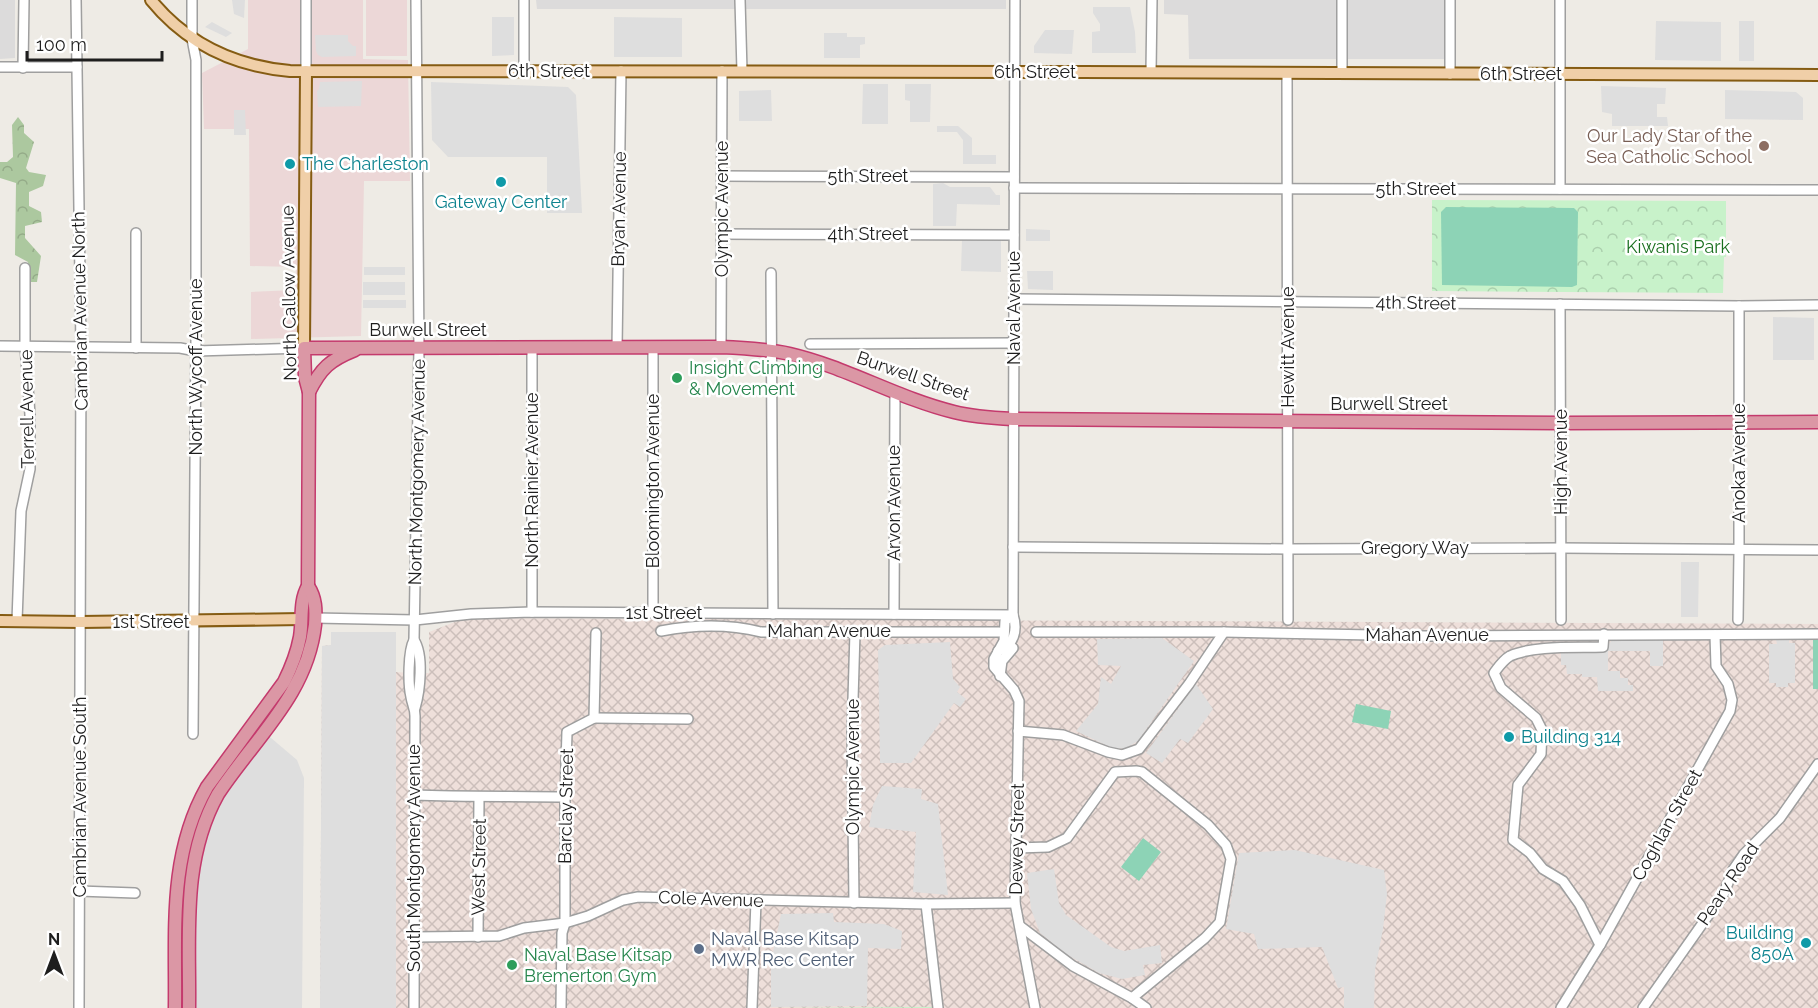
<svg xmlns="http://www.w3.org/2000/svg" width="1818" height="1008" viewBox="0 0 1818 1008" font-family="Raleway,sans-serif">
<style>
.residential{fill:#dcdbdb}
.commercial{fill:#ecd7d7}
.military{fill:url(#military-cross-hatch)}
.forest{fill:url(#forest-crowns)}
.park{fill:url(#park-crowns)}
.pitch{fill:#8dd3b6}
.parking{fill:#dedede}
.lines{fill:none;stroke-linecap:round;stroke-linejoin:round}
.minor-casing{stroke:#9f9f9f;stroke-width:12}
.major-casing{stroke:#855c13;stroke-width:14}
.highway-casing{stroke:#c43a6d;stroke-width:15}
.minor{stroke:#fff;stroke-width:9}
.major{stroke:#f0cfa8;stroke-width:10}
.highway{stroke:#db97a5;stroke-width:12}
.education-dot{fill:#8d6e63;stroke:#fff;stroke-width:2}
.culture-dot{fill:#0f9aa8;stroke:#fff;stroke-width:2}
.leisure-dot{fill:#2e9e5b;stroke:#fff;stroke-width:2}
.service-dot{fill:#5c6f8a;stroke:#fff;stroke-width:2}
.labels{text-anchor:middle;stroke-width:5;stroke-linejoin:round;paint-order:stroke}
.street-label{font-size:18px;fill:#1e1e1e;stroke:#fff}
.education-label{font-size:18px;fill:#785e54;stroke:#fff;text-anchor:end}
.culture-label{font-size:18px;fill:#0d838f;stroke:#fff;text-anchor:start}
.park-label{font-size:18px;fill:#196f1e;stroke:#fff}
.leisure-label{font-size:18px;fill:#27864d;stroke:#fff;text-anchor:start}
.service-label{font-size:18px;fill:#4e5e75;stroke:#fff;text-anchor:start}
</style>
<defs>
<pattern id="military-cross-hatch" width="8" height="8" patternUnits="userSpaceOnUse" patternTransform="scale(1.5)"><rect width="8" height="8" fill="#eedfda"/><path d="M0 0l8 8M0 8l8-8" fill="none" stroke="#ccbfbb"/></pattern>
<pattern id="forest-crowns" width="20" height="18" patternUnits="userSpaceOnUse" patternTransform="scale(1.5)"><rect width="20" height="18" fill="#acc89f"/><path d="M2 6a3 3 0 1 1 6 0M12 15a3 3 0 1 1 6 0" fill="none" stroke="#94ab88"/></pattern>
<pattern id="park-crowns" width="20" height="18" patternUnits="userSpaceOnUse" patternTransform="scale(1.5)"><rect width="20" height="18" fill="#c8f2ca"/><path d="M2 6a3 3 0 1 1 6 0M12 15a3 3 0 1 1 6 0" fill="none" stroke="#abcfad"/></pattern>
</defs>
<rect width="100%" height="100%" fill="#eeebe5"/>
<!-- residential -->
<g class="residential">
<polygon points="0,0 15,0 15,58 0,59"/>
<polygon points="536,0 1006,0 1006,9 537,9"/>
<polygon points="1164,0 1444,0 1445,54 1444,59 1189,59 1188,15 1164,14"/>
</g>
<!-- commercial -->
<g class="commercial">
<polygon points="248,0 363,0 363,59 408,60 410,181 364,181 361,336 251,339 251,292 295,290 296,267 250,266 249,129 204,129 202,73 248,49"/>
<rect x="366" y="0" width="41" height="56"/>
</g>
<!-- military -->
<polygon class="military" points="465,618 1818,624 1818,1008 320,1008 322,646 331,645 331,632 396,632 396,672 412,673 413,671 417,671 417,673 429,673 429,632"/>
<!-- forest -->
<polygon class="forest" points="18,117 24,125 24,133 34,142 26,168 29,172 46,175 43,186 29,192 29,206 41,212 42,222 25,226 25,238 41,256 37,282 30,282 28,262 15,255 16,183 0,178 0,162 7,162 13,157 12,125"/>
<!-- park -->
<g class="park">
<polygon points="1432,200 1726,201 1726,257 1724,257 1723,293 1432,291"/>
<polygon points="932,1007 932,1008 762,1008"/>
</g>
<!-- pitch -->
<g class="pitch">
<polygon points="1446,207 1574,208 1578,212 1577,285 1572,287 1442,285 1441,212"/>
<rect x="1813" y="640" width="5" height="49"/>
<polygon points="1356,704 1391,711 1388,729 1352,722"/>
<polygon points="1143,838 1161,852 1139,881 1121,867"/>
</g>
<!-- parking -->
<g class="parking">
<polygon points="232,0 245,0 244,18 234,14"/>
<polygon points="1093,7 1130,7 1135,32 1136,53 1092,53 1092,32 1100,31 1100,24 1093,13"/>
<polygon points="492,17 514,17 514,55 492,56"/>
<polygon points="614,17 682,18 682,57 614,57"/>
<polygon points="1656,21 1721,22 1721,61 1655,60"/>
<rect x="1739" y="21" width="15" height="40"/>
<polygon points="212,22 232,33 226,37 205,27"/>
<polygon points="1045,30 1074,30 1072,54 1034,53 1034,46"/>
<polygon points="824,33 847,33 847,37 865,37 865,44 860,45 860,58 824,58"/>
<polygon points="315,35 348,35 348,41 353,46 356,46 356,56 322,57 318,55 316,51"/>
<polygon points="362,81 361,106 318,107 317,91 319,89 320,82"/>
<polygon points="431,82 568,87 576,95 582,213 547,213 547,157 448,157 432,140"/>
<polygon points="863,84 888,84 888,124 862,124"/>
<polygon points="905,84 931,84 930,122 910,122 910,101 905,100"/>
<polygon points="1601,86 1666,88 1665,104 1657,104 1657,117 1667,117 1668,126 1612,126 1612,114 1602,112"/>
<polygon points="771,90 772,121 739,121 739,91"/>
<polygon points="1725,90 1796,92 1803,98 1803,120 1725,119"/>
<polygon points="234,110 245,110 246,135 234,135"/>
<polygon points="937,126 958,126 972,138 972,155 996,155 996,164 963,164 963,140 957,132 937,132"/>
<polygon points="943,183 950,187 990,187 996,195 1000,195 1000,205 957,204 956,226 933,226 933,184"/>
<polygon points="1026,229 1050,230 1050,241 1026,241"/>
<polygon points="962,240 1001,240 1001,272 961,271"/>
<rect x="364" y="267" width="41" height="8"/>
<polygon points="1027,271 1053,271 1053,290 1028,289"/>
<rect x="363" y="282" width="42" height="13"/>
<rect x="363" y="300" width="43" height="8"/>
<polygon points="1773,317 1814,318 1814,360 1773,360"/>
<polygon points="1681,562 1699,562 1698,617 1681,617"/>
<polygon points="331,632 396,632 396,1008 320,1008 322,646 331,645"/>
<polygon points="1663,637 1663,666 1650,666 1650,651 1608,651 1608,671 1620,671 1620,678 1628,678 1628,685 1633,685 1633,691 1598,691 1597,677 1582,677 1582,674 1567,674 1566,665 1561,665 1561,645 1608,645 1613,639"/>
<polygon points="1162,638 1194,661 1138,741 1126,748 1114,749 1076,731 1098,704 1101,677 1111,684 1121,666 1098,665 1097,639"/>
<polygon points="1776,639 1789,640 1789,643 1795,643 1795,683 1788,683 1788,687 1776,687 1776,683 1769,683 1769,644 1777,644"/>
<polygon points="950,642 953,679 960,687 957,692 966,699 960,707 954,703 911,763 880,763 878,650 885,645"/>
<polygon points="1196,684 1213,709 1188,743 1180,739 1162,763 1146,753"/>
<polygon points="264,732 297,760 304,778 302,1008 189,1008 190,885 206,819"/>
<polygon points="882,786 922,789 921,799 938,804 948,895 913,892 916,832 869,827 873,805"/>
<polygon points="1295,850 1384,870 1387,894 1383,929 1375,970 1374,1008 1344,1008 1344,987 1338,988 1322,947 1258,949 1254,934 1226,929 1239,853"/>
<polygon points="1054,869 1059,903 1066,915 1111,947 1124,951 1160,945 1162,963 1143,965 1145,975 1122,979 1099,973 1066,954 1040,933 1031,909 1027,873"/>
<polygon points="833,913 834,922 884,924 902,931 901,949 868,948 867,1006 771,1007 771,962 781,914"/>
</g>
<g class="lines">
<!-- minor casing -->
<g class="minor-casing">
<g id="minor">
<polyline points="76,0 81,348 79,1008"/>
<polyline points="192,0 192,39 196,60 196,339 193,734"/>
<polyline points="740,0 742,71"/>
<polyline points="1342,0 1342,73"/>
<polyline points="1560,0 1560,189"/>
<polyline points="0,67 77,67"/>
<polyline points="23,68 24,0"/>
<polyline points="306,71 306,0"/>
<polyline points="524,71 524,0"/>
<polyline points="1151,72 1152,0"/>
<polyline points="1287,73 1288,620"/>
<polyline points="1450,74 1450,0"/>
<polyline points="722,176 1014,177"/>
<polyline points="1014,188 1818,190"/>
<polyline points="136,233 136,348"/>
<polyline points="722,234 1014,235"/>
<polyline points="771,273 773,614"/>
<polyline points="1014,299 1739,306 1818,305"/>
<polyline points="1560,304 1561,620"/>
<polyline points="810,344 1013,343"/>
<polyline points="0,346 180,348 196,351 304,348"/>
<polyline points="721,347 722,71"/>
<polyline points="532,348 532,612"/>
<polyline points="617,348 621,71"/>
<polyline points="653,348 653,613"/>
<polyline points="1013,547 1288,549 1560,548 1818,550"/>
<polyline points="894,614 895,392"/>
<polyline points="1013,615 1005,621 1004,641 994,659 994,667 1014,690 1019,701 1015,903 1035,1008"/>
<polyline points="315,618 415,620 471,614 532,612 1013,615"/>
<polyline points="1738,620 1739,551 1739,306"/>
<polyline points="17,621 21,511 30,469 30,415 25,345 25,268"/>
<path d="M661,631C693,625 729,624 761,632H999"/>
<polyline points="1036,632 1224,632 1425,636 1818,634"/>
<path d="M414,640C424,655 420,691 415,708"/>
<path d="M998,651C1014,646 1018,630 1013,615L1015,0"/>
<polyline points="1000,676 1002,661 1013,648"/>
<polyline points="594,718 688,719"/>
<polyline points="1018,731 1063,735 1108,752 1122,755 1139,749 1189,684 1224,632"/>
<path d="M414,795C465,797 514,796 565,797"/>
<polyline points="1017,848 1048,847 1067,838 1115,772 1136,771 1142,772 1208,825 1226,845 1231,859 1220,922 1205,938 1132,998"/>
<polyline points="79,891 135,893"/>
<polyline points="854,903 852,733 855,632"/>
<polyline points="926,904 938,1008"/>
<polyline points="1020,926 1073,966 1132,998 1146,1008"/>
<polyline points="414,937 499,936 524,928 565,923 588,916 623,900 638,897 926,904 1015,903"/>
<polyline points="478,937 479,797"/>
<path d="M1600,945L1580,905L1563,881L1543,869L1530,853L1513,840L1518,785L1541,754L1542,730L1536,718L1501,688L1494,673C1499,666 1503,660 1510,656C1534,645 1577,648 1603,647L1604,634"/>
<path d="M414,1008L415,716C415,708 412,704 411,697C408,684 408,651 414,640L419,348L416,0"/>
<polyline points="561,1008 562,933 565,923 565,797 567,732 594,718 596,633"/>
<polyline points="752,1008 756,901"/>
<polyline points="1561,1008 1600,945 1730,711 1732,700 1728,684 1716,666 1715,635"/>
<polyline points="1643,1008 1724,893 1733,870 1744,854 1780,818 1818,764"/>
</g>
</g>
<!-- major casing -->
<g class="major-casing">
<g id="major">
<path d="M151,0C187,44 234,66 290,71L1082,72L1818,75"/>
<polyline points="304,348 306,71"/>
<polyline points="0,621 81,622 302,619"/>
</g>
</g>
<!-- highway casing -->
<g class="highway-casing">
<g id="highway">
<path d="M309,392C321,368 330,360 355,350"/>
<path d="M175,1008C176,931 168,856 207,787L284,682C291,668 297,653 300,637C303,619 299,602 308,586L309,392L305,377L304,348L721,347C744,348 767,349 790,354C846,367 897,398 954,412C974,417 993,418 1013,419L1561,423L1818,422"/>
<path d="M189,1008C190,935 181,860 218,794C255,738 307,695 315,625C316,610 316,598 308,586"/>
</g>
</g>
<!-- minor -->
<use href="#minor" class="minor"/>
<!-- major -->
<use href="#major" class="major"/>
<!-- highway -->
<use href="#highway" class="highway"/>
</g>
<!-- markers -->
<circle class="education-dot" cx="1764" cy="146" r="6"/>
<g class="culture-dot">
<circle cx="290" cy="164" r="6"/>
<circle cx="501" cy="182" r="6"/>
<circle cx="1509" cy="737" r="6"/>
<circle cx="1806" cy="943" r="6"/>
</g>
<g class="leisure-dot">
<circle cx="677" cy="378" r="6"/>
<circle cx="512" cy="965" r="6"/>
</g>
<circle class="service-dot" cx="699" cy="949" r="6"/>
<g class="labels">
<!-- street labels -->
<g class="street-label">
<text x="549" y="77">6th Street</text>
<text x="1035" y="78">6th Street</text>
<text x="1521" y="80">6th Street</text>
<text x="868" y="182">5th Street</text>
<text x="1416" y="195">5th Street</text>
<text transform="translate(619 209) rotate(-89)" y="6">Bryan Avenue</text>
<text transform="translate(722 209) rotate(-90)" y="6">Olympic Avenue</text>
<text x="868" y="240">4th Street</text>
<text transform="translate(289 293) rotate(-91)" y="6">North Callow Avenue</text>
<text transform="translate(1416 303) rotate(1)" y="6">4th Street</text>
<text transform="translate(1014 308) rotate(-90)" y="6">Naval Avenue</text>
<text transform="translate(80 311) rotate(-91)" y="6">Cambrian Avenue North</text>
<text x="428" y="336">Burwell Street</text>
<text transform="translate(1288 347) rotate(-90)" y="6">Hewitt Avenue</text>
<text transform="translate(196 367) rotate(-90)" y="6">North Wycoff Avenue</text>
<text transform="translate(913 376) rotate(19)" y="6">Burwell Street</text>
<text x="1389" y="410">Burwell Street</text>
<text transform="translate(27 409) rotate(-91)" y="6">Terrell Avenue</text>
<text transform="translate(1561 462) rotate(-90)" y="6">High Avenue</text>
<text transform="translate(1739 463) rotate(-90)" y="6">Anoka Avenue</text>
<text transform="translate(417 472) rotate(-89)" y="6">North Montgomery Avenue</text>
<text transform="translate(532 480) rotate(-90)" y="6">North Rainier Avenue</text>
<text transform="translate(653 481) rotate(-90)" y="6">Bloomington Avenue</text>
<text transform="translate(894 503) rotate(-90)" y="6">Arvon Avenue</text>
<text x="1415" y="554">Gregory Way</text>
<text x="664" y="619">1st Street</text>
<text x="151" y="628">1st Street</text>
<text x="829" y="637">Mahan Avenue</text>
<text x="1427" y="641">Mahan Avenue</text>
<text transform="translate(853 767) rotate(-90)" y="6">Olympic Avenue</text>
<text transform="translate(80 797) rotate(-90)" y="6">Cambrian Avenue South</text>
<text transform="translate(566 806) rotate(-89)" y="6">Barclay Street</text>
<text transform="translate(1667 825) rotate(-61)" y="6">Coghlan Street</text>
<text transform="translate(1017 839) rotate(-89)" y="6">Dewey Street</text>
<text transform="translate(414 858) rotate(-90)" y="6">South Montgomery Avenue</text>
<text transform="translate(479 867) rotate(-89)" y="6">West Street</text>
<text transform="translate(1728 884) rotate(-56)" y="6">Peary Road</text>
<text transform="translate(711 899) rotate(2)" y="6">Cole Avenue</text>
</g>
<!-- education labels -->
<g class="education-label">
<text x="1752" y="142">Our Lady Star of the<tspan x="1752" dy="21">Sea Catholic School</tspan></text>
</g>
<!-- culture labels -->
<g class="culture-label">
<text x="302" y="170">The Charleston</text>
<text x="501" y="208" text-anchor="middle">Gateway Center</text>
<text x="1521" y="743">Building 314</text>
<text x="1794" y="939" text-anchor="end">Building<tspan x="1794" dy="21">850A</tspan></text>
</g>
<!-- park labels -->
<g class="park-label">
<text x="1678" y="253">Kiwanis Park</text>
</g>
<!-- leisure labels -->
<g class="leisure-label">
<text x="689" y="374">Insight Climbing<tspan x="689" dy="21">&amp; Movement</tspan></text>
<text x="524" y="961">Naval Base Kitsap<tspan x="524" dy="21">Bremerton Gym</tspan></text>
</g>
<!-- service labels -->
<g class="service-label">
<text x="711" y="945">Naval Base Kitsap<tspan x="711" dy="21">MWR Rec Center</tspan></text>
</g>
</g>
<!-- north arrow -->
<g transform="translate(54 954)" stroke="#ffffff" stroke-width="4.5" paint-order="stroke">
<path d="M0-4.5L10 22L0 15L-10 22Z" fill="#1e1e1e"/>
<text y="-9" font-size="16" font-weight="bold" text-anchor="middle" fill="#1e1e1e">N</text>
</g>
<!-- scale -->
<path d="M27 51v9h135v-9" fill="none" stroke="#1e1e1e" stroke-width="3"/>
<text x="36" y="51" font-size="18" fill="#1e1e1e" stroke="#ffffff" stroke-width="4.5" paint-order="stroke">100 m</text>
</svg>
